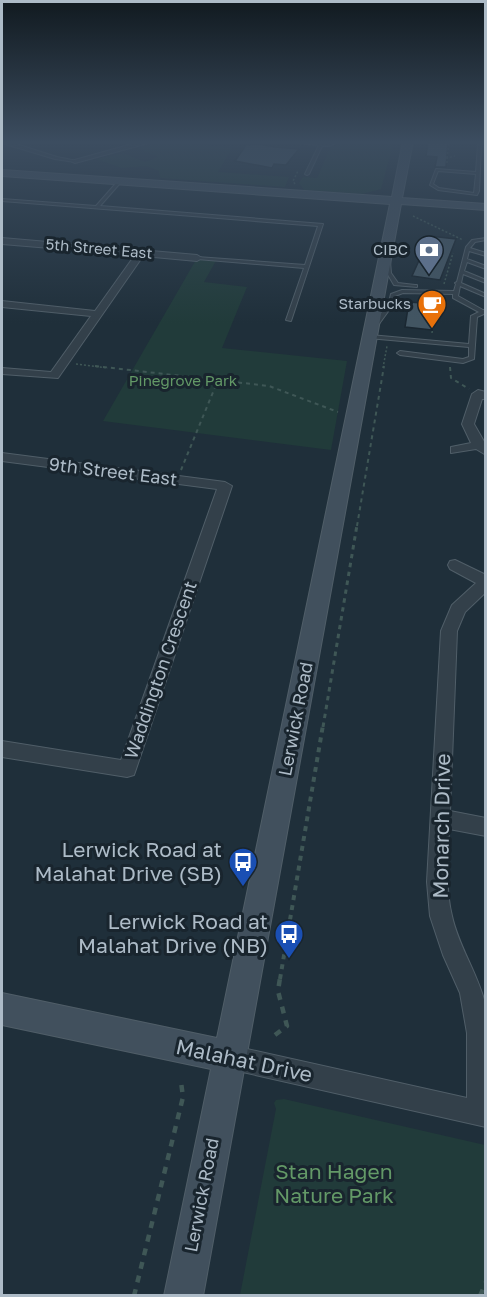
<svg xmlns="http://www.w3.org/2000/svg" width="487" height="1297" viewBox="0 0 487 1297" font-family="'Golos Text',sans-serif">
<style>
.green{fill:#213b3a}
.building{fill:#425562;stroke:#1a2731;stroke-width:1.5}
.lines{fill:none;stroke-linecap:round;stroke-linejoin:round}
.lane-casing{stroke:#505e68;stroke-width:2}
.street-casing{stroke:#505e68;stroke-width:2}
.secondary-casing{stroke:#505e68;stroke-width:2}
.path-far4{stroke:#3f5756;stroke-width:1.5;stroke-dasharray:2 2;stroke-linecap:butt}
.path-far3{stroke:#3f5756;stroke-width:2;stroke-dasharray:4 4;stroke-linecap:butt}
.path-far2{stroke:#3f5756;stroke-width:3;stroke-dasharray:4.5 4.5;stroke-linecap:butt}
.path-far1{stroke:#3f5756;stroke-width:4;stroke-dasharray:5 5;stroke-linecap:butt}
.path{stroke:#3f5756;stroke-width:4.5;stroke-dasharray:7 7;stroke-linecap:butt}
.lane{fill:#33404a;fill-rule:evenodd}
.street{fill:#33404a;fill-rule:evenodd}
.secondary{fill:#41505d;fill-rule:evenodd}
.labels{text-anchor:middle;stroke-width:6;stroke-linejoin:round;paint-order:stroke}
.far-street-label{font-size:15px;fill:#adbbc7;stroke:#19252e}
.far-poi-label{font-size:15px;fill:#adbbc7;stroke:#19252e;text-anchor:end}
.far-park-label{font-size:15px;fill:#639967;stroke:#19252e}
.street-label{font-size:18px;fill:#adbbc7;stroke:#19252e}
.near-street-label{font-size:21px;fill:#adbbc7;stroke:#19252e}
.near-poi-label{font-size:21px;fill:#adbbc7;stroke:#19252e;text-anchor:end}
.near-park-label{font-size:21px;fill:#639967;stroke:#19252e}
</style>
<rect width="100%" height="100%" fill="#1f2f3a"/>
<!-- green -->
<g class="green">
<polygon points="164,141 232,148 218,172 289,177 285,187 160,178 159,171 147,166 122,168 96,159 123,153 145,162 158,157 138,148"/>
<polygon points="344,141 394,141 381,189 362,194 304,190 299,183 303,177 317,178 330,148"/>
<polygon points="197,258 217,259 204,282 247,287 222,348 347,361 331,450 103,421"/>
<polygon points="284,1099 485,1145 485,1295 240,1295 276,1109 274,1103 276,1100"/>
</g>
<!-- building -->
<g class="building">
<polygon points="428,142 448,143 446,167 435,167 437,157 426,156"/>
<polygon points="259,144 275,147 299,149 286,165 274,164 272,168 235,161 246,145"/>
<polygon points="430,236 456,239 440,280 412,276"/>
<polygon points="409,302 435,304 432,330 405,327"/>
</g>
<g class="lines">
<!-- lane casing -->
<g class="lane-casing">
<g id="lane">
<polygon points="2,141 13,143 57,157 77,161 75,162 55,159 2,143"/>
<polygon points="276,141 329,144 334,141 340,141 329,146 322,146 309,174 307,175 305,174 319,145"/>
<polygon points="461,141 486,142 486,144 463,142"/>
<path d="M478,145L481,146L479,191L477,195L438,190L430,185L436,169L476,172ZM438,171L476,174L474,193L439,188L433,184Z"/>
<polygon points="118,181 121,182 100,206 323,224 291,321 286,320 304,268 197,259 195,258 197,257 305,265 318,226 2,201 2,199 96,206"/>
<polygon points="486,238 486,240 475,242 470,248 486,253 486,256 469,251 467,259 486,266 486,269 467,262 464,271 486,280 486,283 463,274 461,283 486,294 486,297 460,286 458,296 483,310 486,310 486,313 477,317 474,359 463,363 400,355 397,353 400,351 463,359 469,357 469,347 368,338 367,337 370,335 469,344 471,316 479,312 453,298 453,294 403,293 395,296 395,302 376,328 371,327 389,302 391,294 402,290 454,291 456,284 455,283 457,282 466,247 472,240"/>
<polygon points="386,260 390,261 391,273 398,283 415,285 417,285 417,287 394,285 387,273"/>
</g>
</g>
<!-- street casing -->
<g class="street-casing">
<g id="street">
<polygon points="143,141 156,141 75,163 71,161"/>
<polygon points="2,238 197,255 202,258 197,261 143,256 58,378 2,374 2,368 51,372 91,316 2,307 2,301 95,311 135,255 2,244"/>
<polygon points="478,390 486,392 486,399 482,399 474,424 486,445 486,455 476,449 451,453 451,447 471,443 462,424 472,394"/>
<polygon points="2,453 225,482 232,486 134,775 127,777 2,757 2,741 121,760 217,489 2,461"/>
<path d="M455,560L486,575V592L465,612L457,631L450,811L486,818V836L449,829C448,858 445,888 452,916C459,948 479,975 486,1007V1127L229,1069L220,1066L217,1057L220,1048L229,1045L467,1098V1033L460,993L443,955L430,916L427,882L441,631L452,605L476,583L450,569L448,565L450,561Z"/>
</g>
</g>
<!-- secondary casing -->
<g class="secondary-casing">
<polygon id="secondary" points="403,141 413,141 402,198 486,204 486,210 401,204 203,1296 164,1296 211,1069 2,1025 2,993 217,1038 390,204 2,176 2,170 392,197"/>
</g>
<!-- path-far4 -->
<g class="path-far4">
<polyline points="241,141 271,143"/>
<polyline points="447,158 449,143 454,143"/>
<polyline points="447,163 447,158 455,156"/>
<polyline points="295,184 293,181 298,171"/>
<polyline points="413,216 463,240"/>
<polyline points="444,284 453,253"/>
<polyline points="432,333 436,301"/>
<polyline points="76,364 108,368"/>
<polyline points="383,368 387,346"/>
</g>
<!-- path-far3 -->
<g class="path-far3">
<polyline points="95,366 269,386 338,412"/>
<polyline points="450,367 451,378 469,389"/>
<polyline points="181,470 218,380"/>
<polyline points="357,526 384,366"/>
</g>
<!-- path-far2 -->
<polyline class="path-far2" points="323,727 357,525"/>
<!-- path-far1 -->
<polyline class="path-far1" points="280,979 323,725"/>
<!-- path -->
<g class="path">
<polyline points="275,1035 287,1026 278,991 280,978"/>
<polyline points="134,1296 183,1097 181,1082"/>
<polyline points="480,1296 486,1282"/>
</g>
<!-- lane -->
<use href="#lane" class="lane"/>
<!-- street -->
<use href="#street" class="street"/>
<!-- secondary -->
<use href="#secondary" class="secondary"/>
</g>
<!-- sky -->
<linearGradient id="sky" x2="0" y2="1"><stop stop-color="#111a20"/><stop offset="0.44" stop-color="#3c4d60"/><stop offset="1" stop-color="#3c4d60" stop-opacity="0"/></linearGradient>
<rect width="487" height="323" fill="url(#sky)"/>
<!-- icons -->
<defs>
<g id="bank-pin" transform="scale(1.5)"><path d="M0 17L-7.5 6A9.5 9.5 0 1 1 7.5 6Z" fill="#5c6f8a" stroke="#19252e"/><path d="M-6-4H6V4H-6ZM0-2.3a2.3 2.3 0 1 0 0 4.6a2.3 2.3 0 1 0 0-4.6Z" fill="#fff"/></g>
<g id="cafe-pin" transform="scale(1.5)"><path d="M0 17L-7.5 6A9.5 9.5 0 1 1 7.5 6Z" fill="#e8710a" stroke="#19252e"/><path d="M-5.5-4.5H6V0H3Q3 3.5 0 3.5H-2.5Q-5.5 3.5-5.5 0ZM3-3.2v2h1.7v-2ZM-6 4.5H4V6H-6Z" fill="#fff"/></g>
<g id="bus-pin" transform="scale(1.5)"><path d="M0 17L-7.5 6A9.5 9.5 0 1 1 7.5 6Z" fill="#1a4fb4" stroke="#19252e"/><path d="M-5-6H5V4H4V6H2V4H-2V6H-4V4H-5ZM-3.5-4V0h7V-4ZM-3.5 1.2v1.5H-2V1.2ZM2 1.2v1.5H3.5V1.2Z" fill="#fff"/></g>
</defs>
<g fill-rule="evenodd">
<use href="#bank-pin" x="429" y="250"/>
<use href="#cafe-pin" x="432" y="304"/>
<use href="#bus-pin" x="243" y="862"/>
<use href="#bus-pin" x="289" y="934"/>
</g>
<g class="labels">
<!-- far-street labels -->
<g class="far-street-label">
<text transform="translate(99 249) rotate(5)" y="5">5th Street East</text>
</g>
<!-- far-poi labels -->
<g class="far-poi-label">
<text x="408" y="255">CIBC</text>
<text x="411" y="309">Starbucks</text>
</g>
<!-- far-park labels -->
<g class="far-park-label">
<text x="183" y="386">Pinegrove Park</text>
</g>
<!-- street labels -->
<g class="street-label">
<text transform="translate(113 472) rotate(7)" y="6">9th Street East</text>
<text transform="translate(161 670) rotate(-71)" y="6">Waddington Crescent</text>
<text transform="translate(296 719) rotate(-79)" y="6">Lerwick Road</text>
<text transform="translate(202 1195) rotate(-79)" y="6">Lerwick Road</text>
</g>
<!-- near-street labels -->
<g class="near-street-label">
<text transform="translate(442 826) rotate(-89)" y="7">Monarch Drive</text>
<text transform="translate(244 1061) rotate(12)" y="7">Malahat Drive</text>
</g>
<!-- near-poi labels -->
<g class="near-poi-label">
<text x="222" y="857">Lerwick Road at<tspan x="222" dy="24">Malahat Drive (SB)</tspan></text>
<text x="268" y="929">Lerwick Road at<tspan x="268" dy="24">Malahat Drive (NB)</tspan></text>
</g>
<!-- near-park labels -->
<g class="near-park-label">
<text x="334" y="1179">Stan Hagen<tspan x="334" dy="24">Nature Park</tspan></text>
</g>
</g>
<!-- border -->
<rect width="487" height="1297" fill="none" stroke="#adbbc7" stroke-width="6"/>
</svg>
